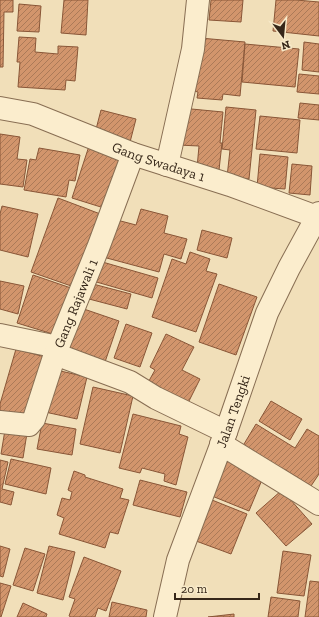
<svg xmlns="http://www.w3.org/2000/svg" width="319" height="617" viewBox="0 0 319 617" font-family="'Zilla Slab',serif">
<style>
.building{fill:url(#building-hatch);stroke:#895637}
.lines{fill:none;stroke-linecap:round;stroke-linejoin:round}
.street-casing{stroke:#886e53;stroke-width:24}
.street{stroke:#fbedcd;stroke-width:22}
.labels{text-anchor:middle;stroke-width:4;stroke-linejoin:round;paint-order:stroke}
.street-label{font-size:14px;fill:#362719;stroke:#f8eac9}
</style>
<defs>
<pattern id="building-hatch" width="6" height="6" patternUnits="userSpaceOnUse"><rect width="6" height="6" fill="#d2956c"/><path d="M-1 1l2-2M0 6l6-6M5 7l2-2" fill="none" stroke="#ab7a58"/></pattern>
</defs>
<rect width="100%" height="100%" fill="#f1dfb9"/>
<!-- building -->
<g class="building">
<polygon points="0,0 13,0 13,12 4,12 3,67 0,67"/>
<polygon points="64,0 88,0 86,35 61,33"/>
<polygon points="211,0 243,0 241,22 209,20"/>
<polygon points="276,0 296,0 319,2 319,36 273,31"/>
<polygon points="19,4 41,6 39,32 17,31"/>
<polygon points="19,37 36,38 35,52 58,54 58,46 78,47 75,81 66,80 65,90 18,87 20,62 17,62"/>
<polygon points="200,38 245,42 240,96 223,94 222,100 197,98 198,92 194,91"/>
<polygon points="304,42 319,44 319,72 302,70"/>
<polygon points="245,44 299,49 295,87 242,82"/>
<polygon points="299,74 319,76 319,94 297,92"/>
<polygon points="300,103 319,105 319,120 298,118"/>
<polygon points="226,107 256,110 249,179 227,177 230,150 222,149"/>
<polygon points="181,108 223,112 220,143 222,143 219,170 197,168 199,146 178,145"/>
<polygon points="101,110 136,119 129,146 94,137"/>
<polygon points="260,116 300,120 297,153 256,149"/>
<polygon points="0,134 20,137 17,159 27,160 23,187 0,184"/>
<polygon points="89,146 121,156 104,208 72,198"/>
<polygon points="39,148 80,155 75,181 69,180 66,197 24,190 30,159 36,160"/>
<polygon points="260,154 288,157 285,189 257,187"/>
<polygon points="292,164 312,166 310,195 289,193"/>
<polygon points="58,198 103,215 77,288 31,272"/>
<polygon points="2,206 38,214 28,257 0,250 0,214"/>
<polygon points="141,209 168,216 164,233 187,239 181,259 164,254 159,272 103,257 113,219 136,225"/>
<polygon points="202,230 232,238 227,258 197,250"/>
<polygon points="190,252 210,259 206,271 217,274 196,332 152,317 172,259 186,264"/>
<polygon points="99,261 158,278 152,298 93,281"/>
<polygon points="33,275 71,288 56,335 17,323"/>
<polygon points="0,281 24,286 18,314 0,309"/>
<polygon points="93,284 131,294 127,309 89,299"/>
<polygon points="219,284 257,297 236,355 199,342"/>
<polygon points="78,307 119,321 105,362 64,348"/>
<polygon points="126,324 152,333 140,367 114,358"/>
<polygon points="166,334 194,347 182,370 200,379 185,409 145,388 155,370 150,367"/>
<polygon points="16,349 45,357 28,419 0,411 0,404"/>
<polygon points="56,370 87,377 77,419 45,412"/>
<polygon points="93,387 133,396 120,453 80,444"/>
<polygon points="271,401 302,419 290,440 259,421"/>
<polygon points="133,414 181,426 179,434 188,437 176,485 164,481 165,474 142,468 140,473 119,468"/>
<polygon points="42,423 76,429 72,455 37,449"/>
<polygon points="256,424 295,448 307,429 319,436 319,474 311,486 284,469 281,474 241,449"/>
<polygon points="5,430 27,433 23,458 1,454"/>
<polygon points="11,459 51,468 46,494 5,484"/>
<polygon points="0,460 8,462 2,489 14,492 11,505 0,502"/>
<polygon points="227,460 264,475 249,511 212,496"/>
<polygon points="74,471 85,475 85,477 123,489 120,498 129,500 118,534 110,532 105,548 59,534 64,518 57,515 62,498 70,500 72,492 68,490"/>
<polygon points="140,480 187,492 180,517 133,505"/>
<polygon points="282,490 312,524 286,546 256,513"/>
<polygon points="212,500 247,514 231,554 196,541"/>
<polygon points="0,546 10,549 3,577 0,576"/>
<polygon points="49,546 75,552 63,600 37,593"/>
<polygon points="25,548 45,554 33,591 13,585"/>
<polygon points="283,551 311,555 304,596 277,593"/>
<polygon points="84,557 121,571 106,611 98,608 95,617 71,617 69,616 75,599 69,597"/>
<polygon points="310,581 319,582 319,617 305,617"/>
<polygon points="0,583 11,586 1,617 0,617"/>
<polygon points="271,597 300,601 298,617 268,617"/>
<polygon points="112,602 147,610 146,617 109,617"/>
<polygon points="23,603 47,614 46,617 17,617"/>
<polygon points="234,614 234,617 208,617"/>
</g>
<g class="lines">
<!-- street casing -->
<g class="street-casing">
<g id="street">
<path id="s1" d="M0,108L33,114L133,154L230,185L317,217"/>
<polyline points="167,165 193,49 198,0"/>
<polyline points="0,335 58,347"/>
<polyline points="55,354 130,382 156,398 226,432"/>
<path id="s2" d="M0,422L29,425L34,419L55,354L98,248L133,154"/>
<polyline points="221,444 319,504"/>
<path id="s3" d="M165,617L178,560L226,432L267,313L289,268L319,213"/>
</g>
</g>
<!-- street -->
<use href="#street" class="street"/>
</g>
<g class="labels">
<!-- street labels -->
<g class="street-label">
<text dy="5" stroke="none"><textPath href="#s1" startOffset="168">Gang Swadaya 1</textPath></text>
<text dy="5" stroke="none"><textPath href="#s2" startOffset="160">Gang Rajawali 1</textPath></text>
<text dy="5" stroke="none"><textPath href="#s3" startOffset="217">Jalan Tengki</textPath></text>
</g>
</g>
<!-- north arrow -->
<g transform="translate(283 36) rotate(164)" stroke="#f8eac9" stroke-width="3" paint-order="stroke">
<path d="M0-3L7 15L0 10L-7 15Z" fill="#362719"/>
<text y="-6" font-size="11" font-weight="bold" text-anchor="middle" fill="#362719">N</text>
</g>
<!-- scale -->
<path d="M175 593v6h84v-6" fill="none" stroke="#362719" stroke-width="2"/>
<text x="181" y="593" font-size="12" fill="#362719" stroke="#f8eac9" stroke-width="3" paint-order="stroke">20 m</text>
</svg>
